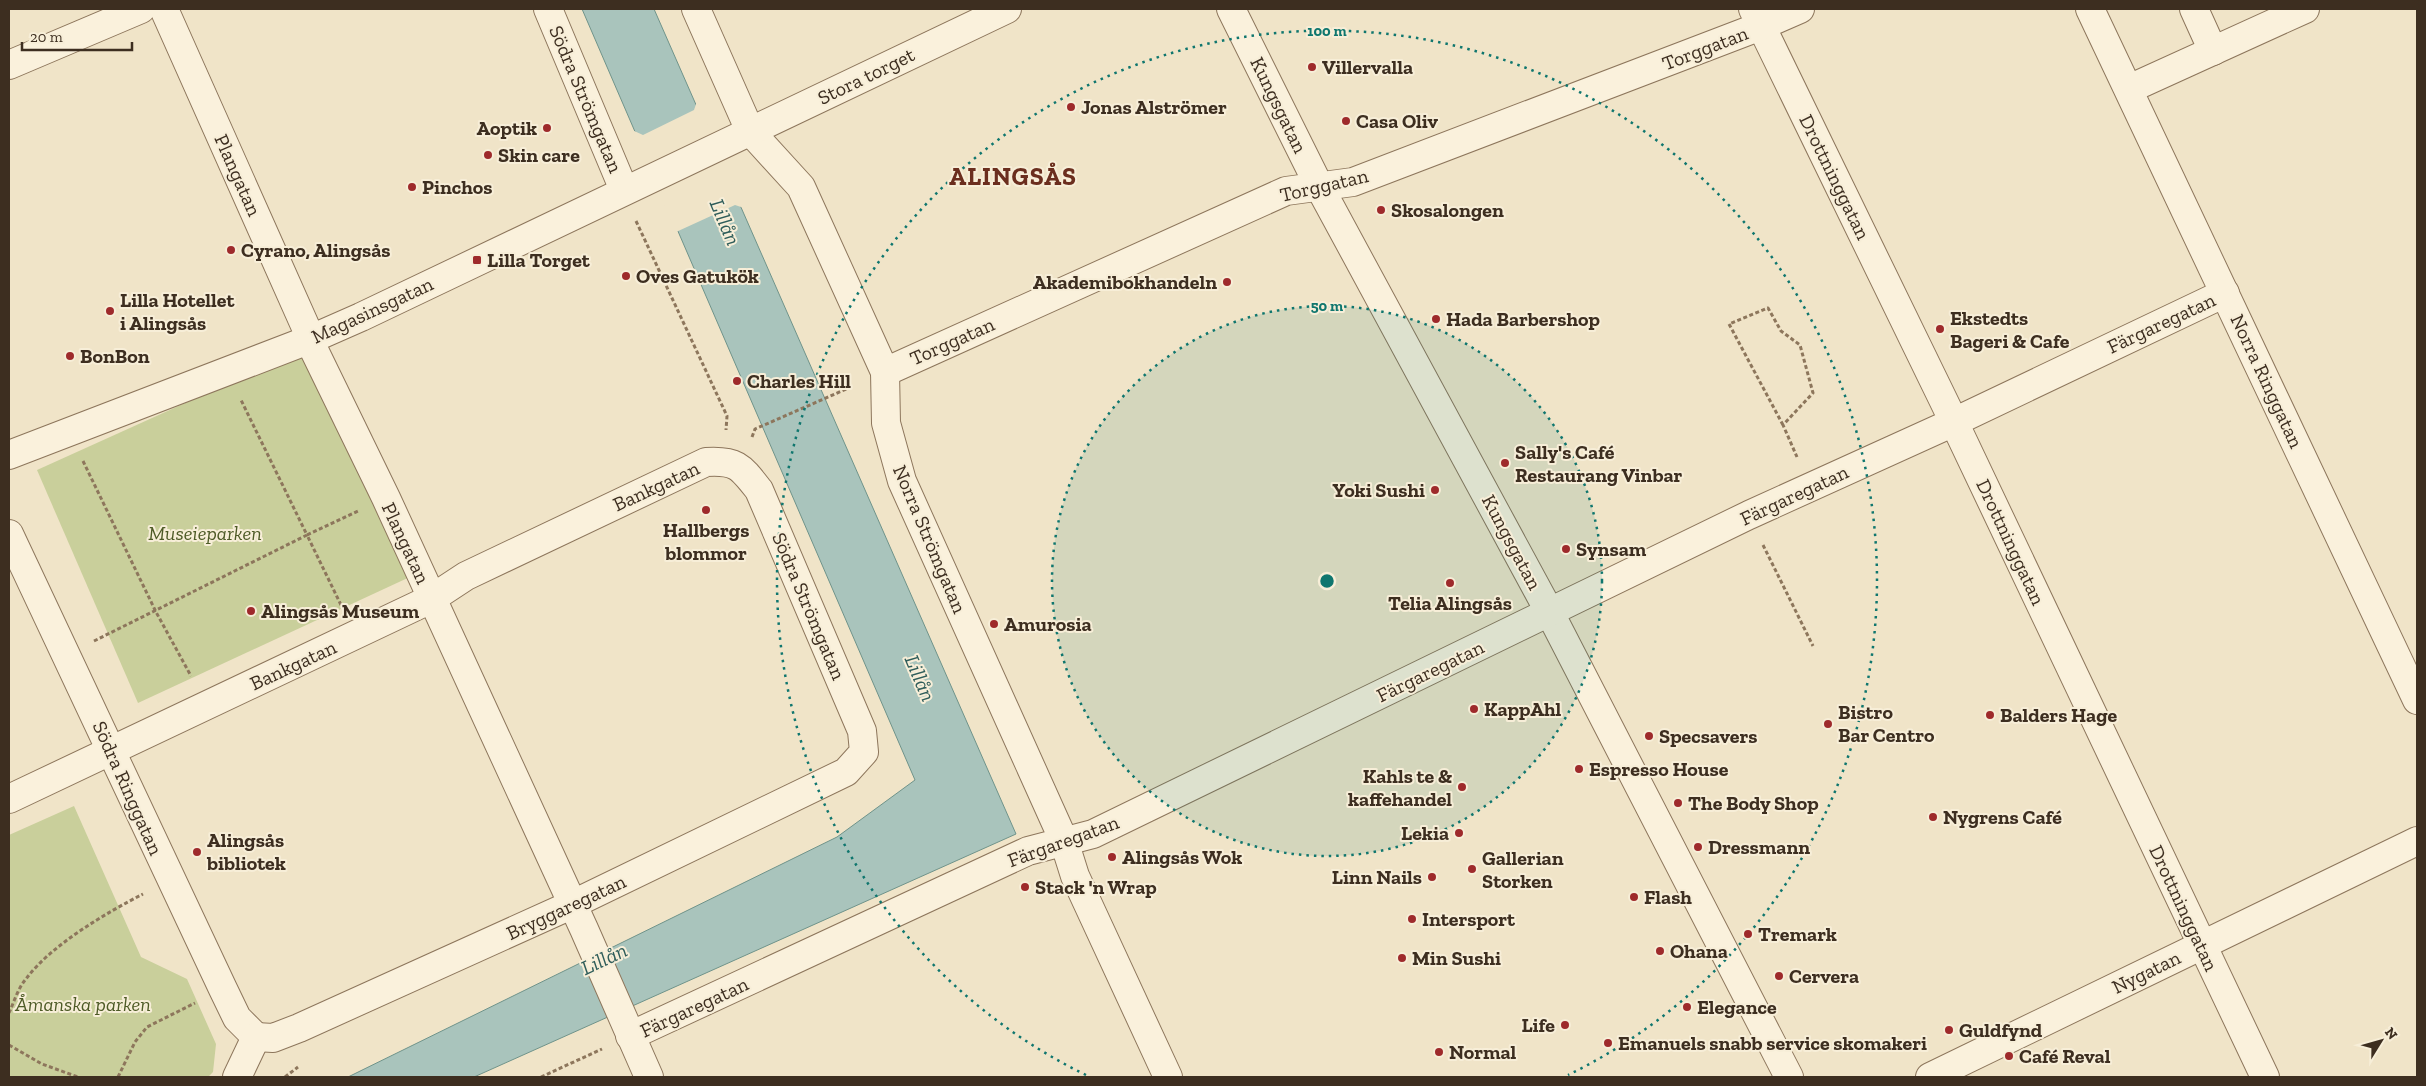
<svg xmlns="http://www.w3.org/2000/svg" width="2426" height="1086" viewBox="0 0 2426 1086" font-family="'Zilla Slab',serif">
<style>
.green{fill:#c9cf9b}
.water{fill:#a9c4bc;stroke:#6f938a}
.pier{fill:#f0e4c8}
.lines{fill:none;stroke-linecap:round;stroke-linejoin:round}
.minor-casing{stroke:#8d765c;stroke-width:30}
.path{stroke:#8d765c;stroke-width:3;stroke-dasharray:4 2.5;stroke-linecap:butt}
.minor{stroke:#faf1dc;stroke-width:28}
.ring{fill:none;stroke:#0f766e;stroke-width:2.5;stroke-dasharray:2.5 5}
.poi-dot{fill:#9e2a2b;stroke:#f7eed8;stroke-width:2}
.labels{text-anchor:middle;stroke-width:4;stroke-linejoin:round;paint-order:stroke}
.street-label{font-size:20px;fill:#3d2e20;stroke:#f7eed8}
.poi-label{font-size:20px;font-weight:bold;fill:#3d2e20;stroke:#f7eed8;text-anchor:start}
.park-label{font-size:20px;font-style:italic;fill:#4d5a26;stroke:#f7eed8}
.water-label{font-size:21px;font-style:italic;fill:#2f5d5a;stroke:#f7eed8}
.district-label{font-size:25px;font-weight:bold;letter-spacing:1px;fill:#6b2e1e;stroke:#f7eed8}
.centre{fill:#0f766e;stroke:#f7eed8;stroke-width:2.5}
.ring-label{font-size:15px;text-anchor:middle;font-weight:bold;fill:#0f766e;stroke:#f7eed8;stroke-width:4;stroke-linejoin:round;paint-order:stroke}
</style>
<rect width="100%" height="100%" fill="#f0e4c8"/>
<!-- green -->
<g class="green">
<polygon points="305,349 412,576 138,703 37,470"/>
<polygon points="74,806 141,957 187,979 216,1044 213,1072 208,1077 9,1077 9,835"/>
</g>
<!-- water -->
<polygon class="water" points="582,9 654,9 1016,834 474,1077 348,1077 837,837 915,780"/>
<!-- pier -->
<polygon class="pier" points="697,101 744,208 735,205 676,232 632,130 643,135 694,110"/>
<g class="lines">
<!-- minor casing -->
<g class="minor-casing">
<g id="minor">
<polyline points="164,9 311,339 314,350 386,498 584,929 649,1077"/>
<polyline points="548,9 624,190"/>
<polyline points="696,9 750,131 801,187 885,372 886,423 902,481 1064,841 1075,876 1168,1077"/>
<polyline points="1231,9 1319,186 1550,613 1789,1077"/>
<polyline points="1753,9 1954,422 2265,1077"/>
<polyline points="2090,9 2417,700"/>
<polyline points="2194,9 2213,51"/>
<polyline points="9,65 141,9"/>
<polyline points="2129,89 2305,9"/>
<polyline points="885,372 1286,191 1353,182 1761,26 1800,9"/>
<polyline points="9,455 311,339 361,317 1007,9"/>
<polyline points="9,534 223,989 237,1018 256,1037"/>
<path d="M9,799L431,599L466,576L706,462C737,460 741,467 759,490L862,731L864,752L846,772L571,905L299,1028L273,1038L256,1037"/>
<polyline points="630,1036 1028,851 1093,834 1749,515 1954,422 2225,293"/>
<polyline points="237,1077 256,1037"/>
<polyline points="1930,1077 2417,841"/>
</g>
</g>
<!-- path -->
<g class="path">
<polyline points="636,221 727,416 726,430"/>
<polyline points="1783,425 1729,324 1768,308 1781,331 1800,345 1813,393 1783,425 1797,457"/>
<polyline points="752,437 755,429 851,387"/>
<polyline points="83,461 156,612 191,676"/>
<polyline points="1763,545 1813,646"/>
<polyline points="341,605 307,535 358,511"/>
<polyline points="94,641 307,535 241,400"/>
<path d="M9,1013C14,1002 18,988 26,979C51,945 106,913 143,894"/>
<polyline points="9,1045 42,1064 78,1077"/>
<polyline points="118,1077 135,1042 147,1027 195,1003"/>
<polyline points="285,1077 298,1067"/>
<polyline points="541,1077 602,1049"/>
</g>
<!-- minor -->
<use href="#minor" class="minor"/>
</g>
<!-- distance rings -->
<circle cx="1327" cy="581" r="275" fill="#0f766e" fill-opacity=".12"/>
<g class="ring">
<circle cx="1327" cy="581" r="275"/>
<path d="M1086 1075A550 550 0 1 1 1568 1075"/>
</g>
<!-- markers -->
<g class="poi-dot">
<circle cx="1312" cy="67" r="5"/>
<circle cx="1071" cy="107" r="5"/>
<circle cx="1346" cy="121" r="5"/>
<circle cx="547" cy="128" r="5"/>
<circle cx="488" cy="155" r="5"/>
<circle cx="412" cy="187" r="5"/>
<circle cx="1381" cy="210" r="5"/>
<circle cx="231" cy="250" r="5"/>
<rect x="472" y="255" width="10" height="10" rx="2.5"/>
<circle cx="626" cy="276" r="5"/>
<circle cx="1227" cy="282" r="5"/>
<circle cx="110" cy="311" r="5"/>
<circle cx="1436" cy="319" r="5"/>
<circle cx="1940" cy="329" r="5"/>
<circle cx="70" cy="356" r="5"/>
<circle cx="737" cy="381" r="5"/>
<circle cx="1505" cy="463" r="5"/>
<circle cx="1435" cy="490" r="5"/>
<circle cx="706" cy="510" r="5"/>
<circle cx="1566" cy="549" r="5"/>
<circle cx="1450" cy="583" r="5"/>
<circle cx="251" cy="611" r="5"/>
<circle cx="994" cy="624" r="5"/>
<circle cx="1474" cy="709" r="5"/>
<circle cx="1990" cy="715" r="5"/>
<circle cx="1828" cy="724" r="5"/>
<circle cx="1649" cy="736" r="5"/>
<circle cx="1579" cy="769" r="5"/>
<circle cx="1462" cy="787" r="5"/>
<circle cx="1678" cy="803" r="5"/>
<circle cx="1933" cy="817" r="5"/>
<circle cx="1459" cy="833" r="5"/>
<circle cx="1698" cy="847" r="5"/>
<circle cx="197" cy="852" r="5"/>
<circle cx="1112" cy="857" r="5"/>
<circle cx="1472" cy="869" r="5"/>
<circle cx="1432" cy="877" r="5"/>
<circle cx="1025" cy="887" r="5"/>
<circle cx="1634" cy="897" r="5"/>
<circle cx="1412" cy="919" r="5"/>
<circle cx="1748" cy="934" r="5"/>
<circle cx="1660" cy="951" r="5"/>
<circle cx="1402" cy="958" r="5"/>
<circle cx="1779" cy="976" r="5"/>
<circle cx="1687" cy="1007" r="5"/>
<circle cx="1565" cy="1025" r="5"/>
<circle cx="1949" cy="1030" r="5"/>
<circle cx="1608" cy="1043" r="5"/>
<circle cx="1439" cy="1052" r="5"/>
<circle cx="2009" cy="1056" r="5"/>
</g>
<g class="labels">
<!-- street labels -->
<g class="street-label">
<text transform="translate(1705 48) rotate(-21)" y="7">Torggatan</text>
<text transform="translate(866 76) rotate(-26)" y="7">Stora torget</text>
<text transform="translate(586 99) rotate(67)" y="7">Södra Strömgatan</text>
<text transform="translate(1279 105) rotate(64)" y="7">Kungsgatan</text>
<text transform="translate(238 175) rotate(66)" y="7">Plangatan</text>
<text transform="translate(1835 177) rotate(64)" y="7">Drottninggatan</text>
<text transform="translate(1324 185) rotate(-13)" y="7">Torggatan</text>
<text transform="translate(372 310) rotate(-25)" y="7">Magasinsgatan</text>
<text transform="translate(2161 323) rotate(-25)" y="7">Färgaregatan</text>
<text transform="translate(952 341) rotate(-24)" y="7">Torggatan</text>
<text transform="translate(2267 381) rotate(65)" y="7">Norra Ringgatan</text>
<text transform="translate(656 486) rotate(-25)" y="7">Bankgatan</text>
<text transform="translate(1794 495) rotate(-25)" y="7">Färgaregatan</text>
<text transform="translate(930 539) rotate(67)" y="7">Norra Strömgatan</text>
<text transform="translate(1512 542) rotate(62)" y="7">Kungsgatan</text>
<text transform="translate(2011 542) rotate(65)" y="7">Drottninggatan</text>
<text transform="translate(406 543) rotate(65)" y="7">Plangatan</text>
<text transform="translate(809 606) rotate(67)" y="7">Södra Strömgatan</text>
<text transform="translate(293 665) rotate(-25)" y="7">Bankgatan</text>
<text transform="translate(1430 671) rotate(-26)" y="7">Färgaregatan</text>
<text transform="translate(128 788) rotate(66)" y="7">Södra Ringgatan</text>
<text transform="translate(1063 841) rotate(-20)" y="7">Färgaregatan</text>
<text transform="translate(566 907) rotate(-25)" y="7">Bryggaregatan</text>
<text transform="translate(2184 908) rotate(65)" y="7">Drottninggatan</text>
<text transform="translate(2146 972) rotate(-26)" y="7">Nygatan</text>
<text transform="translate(694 1007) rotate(-25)" y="7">Färgaregatan</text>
</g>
<!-- poi labels -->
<g class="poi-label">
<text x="1322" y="74">Villervalla</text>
<text x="1081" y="114">Jonas Alströmer</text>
<text x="1356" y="128">Casa Oliv</text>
<text x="537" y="135" text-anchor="end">Aoptik</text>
<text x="498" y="162">Skin care</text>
<text x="422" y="194">Pinchos</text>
<text x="1391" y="217">Skosalongen</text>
<text x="241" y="257">Cyrano, Alingsås</text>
<text x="487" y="267">Lilla Torget</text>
<text x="636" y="283">Oves Gatukök</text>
<text x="1217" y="289" text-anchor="end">Akademibokhandeln</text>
<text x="120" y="307">Lilla Hotellet<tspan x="120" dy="23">i Alingsås</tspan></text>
<text x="1950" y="325">Ekstedts<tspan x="1950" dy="23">Bageri &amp; Cafe</tspan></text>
<text x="1446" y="326">Hada Barbershop</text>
<text x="80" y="363">BonBon</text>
<text x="747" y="388">Charles Hill</text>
<text x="1515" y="459">Sally's Café<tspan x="1515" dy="23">Restaurang Vinbar</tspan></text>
<text x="1425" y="497" text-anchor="end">Yoki Sushi</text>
<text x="706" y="537" text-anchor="middle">Hallbergs<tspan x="706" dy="23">blommor</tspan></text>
<text x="1576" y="556">Synsam</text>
<text x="1450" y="610" text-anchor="middle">Telia Alingsås</text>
<text x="261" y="618">Alingsås Museum</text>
<text x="1004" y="631">Amurosia</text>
<text x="1484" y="716">KappAhl</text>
<text x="1838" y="719">Bistro<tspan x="1838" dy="23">Bar Centro</tspan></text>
<text x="2000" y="722">Balders Hage</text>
<text x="1659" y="743">Specsavers</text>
<text x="1589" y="776">Espresso House</text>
<text x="1452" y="783" text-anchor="end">Kahls te &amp;<tspan x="1452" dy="23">kaffehandel</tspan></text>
<text x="1688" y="810">The Body Shop</text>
<text x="1943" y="824">Nygrens Café</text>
<text x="1449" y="840" text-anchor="end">Lekia</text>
<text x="207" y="847">Alingsås<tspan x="207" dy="23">bibliotek</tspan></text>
<text x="1708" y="854">Dressmann</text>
<text x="1122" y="864">Alingsås Wok</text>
<text x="1482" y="865">Gallerian<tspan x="1482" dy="23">Storken</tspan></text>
<text x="1422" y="884" text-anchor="end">Linn Nails</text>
<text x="1035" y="894">Stack 'n Wrap</text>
<text x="1644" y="904">Flash</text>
<text x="1422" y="926">Intersport</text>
<text x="1758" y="941">Tremark</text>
<text x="1670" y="958">Ohana</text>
<text x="1412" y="965">Min Sushi</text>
<text x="1789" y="983">Cervera</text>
<text x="1697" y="1014">Elegance</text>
<text x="1555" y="1032" text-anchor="end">Life</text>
<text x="1959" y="1037">Guldfynd</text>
<text x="1618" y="1050">Emanuels snabb service skomakeri</text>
<text x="1449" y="1059">Normal</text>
<text x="2019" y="1063">Café Reval</text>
</g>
<!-- park labels -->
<g class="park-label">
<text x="205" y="540">Museieparken</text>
<text x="83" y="1011">Åmanska parken</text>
</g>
<!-- water labels -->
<g class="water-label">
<text transform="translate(725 222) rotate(67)" y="7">Lillån</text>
<text transform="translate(920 678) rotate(67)" y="7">Lillån</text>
<text transform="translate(604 959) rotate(-25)" y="7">Lillån</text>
</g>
<!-- district labels -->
<g class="district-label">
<text x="1013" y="185">ALINGSÅS</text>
</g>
</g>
<circle cx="1327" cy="581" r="8" class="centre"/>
<g class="ring-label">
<text x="1327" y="36">100 m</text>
<text x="1327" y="311">50 m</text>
</g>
<!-- border -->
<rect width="2426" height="1086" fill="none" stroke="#3d2e20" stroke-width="20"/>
<!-- north arrow -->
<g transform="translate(2381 1041) rotate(53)" stroke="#f7eed8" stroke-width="4" paint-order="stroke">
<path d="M0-4L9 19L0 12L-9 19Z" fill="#3d2e20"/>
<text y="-8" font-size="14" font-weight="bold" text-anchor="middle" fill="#3d2e20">N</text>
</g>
<!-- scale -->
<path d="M22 42v8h110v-8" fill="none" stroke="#3d2e20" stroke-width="2.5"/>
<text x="30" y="42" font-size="15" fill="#3d2e20" stroke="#f7eed8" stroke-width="4" paint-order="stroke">20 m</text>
</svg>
